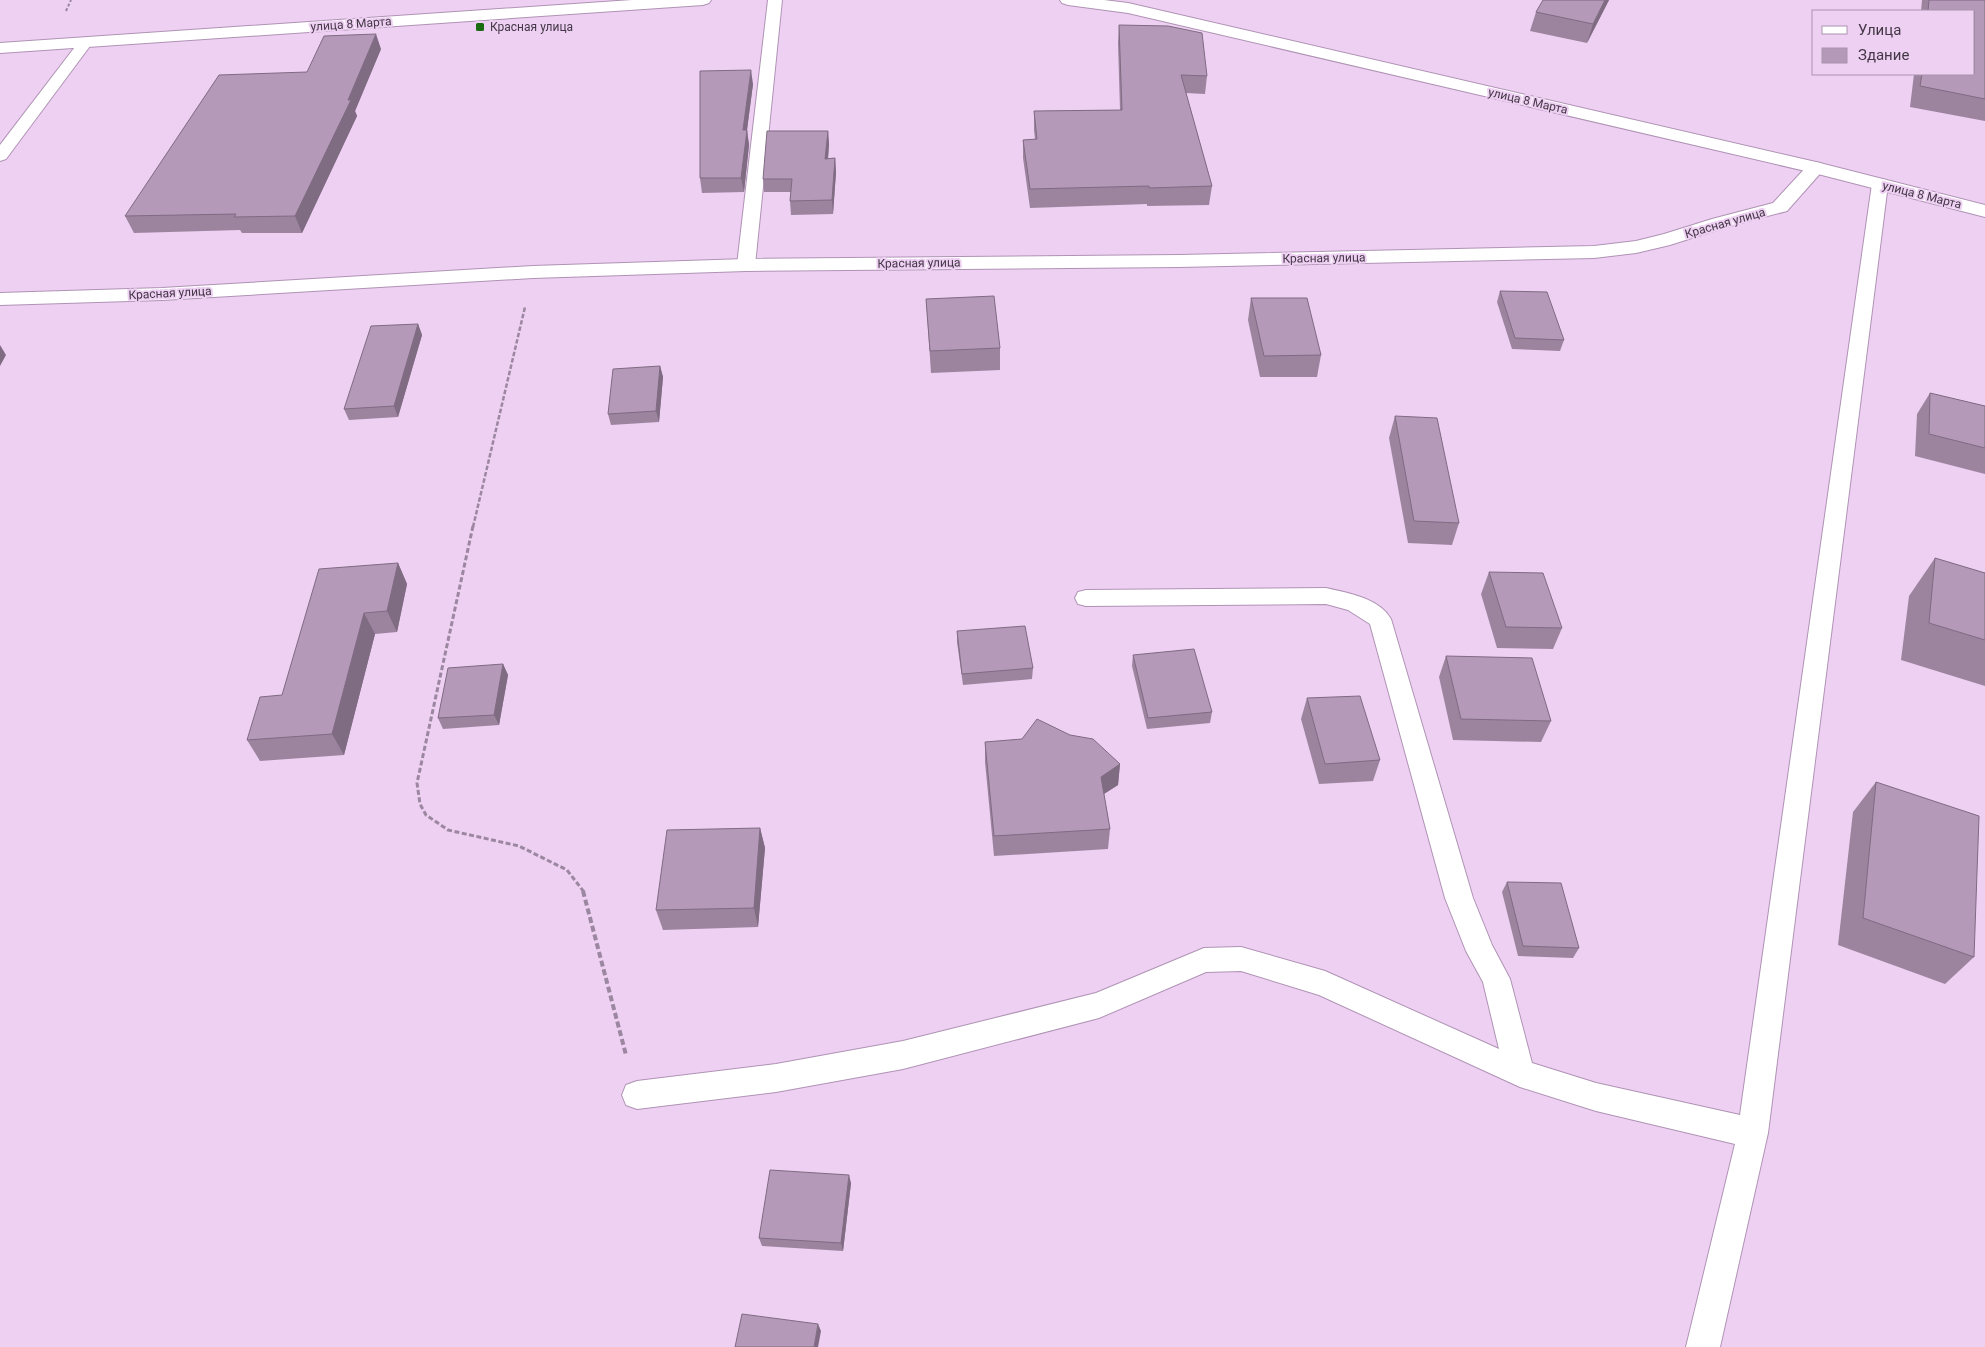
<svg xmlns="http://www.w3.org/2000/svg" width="1985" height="1347" viewBox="0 0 1985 1347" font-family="Roboto,sans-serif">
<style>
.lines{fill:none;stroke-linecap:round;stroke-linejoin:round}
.lane-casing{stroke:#af93b4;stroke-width:2}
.street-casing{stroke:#af93b4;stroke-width:2}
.primary-casing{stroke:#af93b4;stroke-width:2}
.path-far3{stroke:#9c87a0;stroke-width:2;stroke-dasharray:3 2;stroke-linecap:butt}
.path-far2{stroke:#9c87a0;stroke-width:2.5;stroke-dasharray:4.5 2;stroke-linecap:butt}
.path-far1{stroke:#9c87a0;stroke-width:3;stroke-dasharray:5 2.5;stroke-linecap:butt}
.path{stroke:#9c87a0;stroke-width:4;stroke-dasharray:6 3;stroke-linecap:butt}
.lane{fill:#fff;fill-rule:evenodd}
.street{fill:#fff;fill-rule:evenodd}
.primary{fill:#fff;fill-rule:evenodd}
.wall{fill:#9c849f}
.shaded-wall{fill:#7f6b82}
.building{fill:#b599b9;stroke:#7f6b82}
.poi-dot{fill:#1b6c11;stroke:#eed0f3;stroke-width:2}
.labels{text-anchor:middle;stroke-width:4;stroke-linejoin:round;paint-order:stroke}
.far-street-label{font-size:12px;fill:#433745;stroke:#eed0f3}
.far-poi-label{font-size:12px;fill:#433745;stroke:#eed0f3;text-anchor:start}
</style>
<rect width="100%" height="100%" fill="#eed0f3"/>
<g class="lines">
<!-- lane casing -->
<g class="lane-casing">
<g id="lane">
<polygon points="768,0 782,0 755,265 752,269 746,270 740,269 737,265"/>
<polygon points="86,38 91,39 93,42 6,159 0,161 0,145 81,39"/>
<path d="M1880,179L1886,180L1888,184L1768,1133L1720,1347H1686L1735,1144L1596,1111L1520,1087L1319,995L1241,971L1206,972L1099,1018L903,1069L776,1092L637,1109L626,1105L622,1095L626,1085L637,1081L776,1064L903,1041L1096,993L1204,948L1241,947L1325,971L1499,1049L1483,982L1466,951L1445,898L1370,624L1348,610L1326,604L1086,606L1078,604L1075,598L1078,592L1086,590L1326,588C1348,593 1379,598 1391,619L1473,898L1492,945L1510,979L1532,1063L1596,1083L1740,1115L1872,184L1874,180Z"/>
</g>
</g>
<!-- street casing -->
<g class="street-casing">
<polygon id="street" points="1816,162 1823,164 1825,168 1787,211 1726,227 1670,245 1636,253 1594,258 1179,267 746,271 533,278 162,300 0,305 0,293 162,288 533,266 746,259 1179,255 1594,246 1636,241 1664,234 1712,219 1773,203 1809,164"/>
</g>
<!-- primary casing -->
<g class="primary-casing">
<g id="primary">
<polygon points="632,0 711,0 709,3 703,5 0,53 0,43"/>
<polygon points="1060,0 1104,0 1128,3 1816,162 1985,205 1985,217 1814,173 1128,13 1068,5 1062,3"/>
</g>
</g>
<!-- path-far3 -->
<polyline class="path-far3" points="66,11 71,0"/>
<!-- path-far2 -->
<polyline class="path-far2" points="473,527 525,307"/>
<!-- path-far1 -->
<polyline class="path-far1" points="473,526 417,783 420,804 426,815 448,830 519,846 567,870 584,892"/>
<!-- path -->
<polyline class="path" points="583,891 626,1055"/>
<!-- lane -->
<use href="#lane" class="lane"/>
<!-- street -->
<use href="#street" class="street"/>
<!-- primary -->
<use href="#primary" class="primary"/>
</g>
<!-- wall -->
<g class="wall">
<polygon points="1609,0 1587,43 1530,31 1536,12"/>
<polygon points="1922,0 1985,0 1985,121 1910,107 1914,74 1974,74 1974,11 1921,11"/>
<polygon points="1119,25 1207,76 1205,94 1186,93 1212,186 1209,205 1147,206 1147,204 1030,208 1023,158 1023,140 1035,139 1034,130 1034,111 1120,110 1118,43"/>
<polygon points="381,49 355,111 357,116 302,233 242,233 240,230 134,233 125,216 307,72"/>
<polygon points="753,84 747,130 749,145 744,192 702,193 700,178"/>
<polygon points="828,131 829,144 828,159 835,158 836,172 833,214 791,215 790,201 791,192 764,192 763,179"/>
<polygon points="1500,291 1564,340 1560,351 1512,349 1497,302"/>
<polygon points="1251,298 1321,355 1317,377 1260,377 1248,320"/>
<polygon points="926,299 1000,348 1000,370 931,373"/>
<polygon points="418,324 422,335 398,417 349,420 344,409"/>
<polygon points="660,366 663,377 659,422 611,425 608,414"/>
<polygon points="1930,393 1985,406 1985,474 1915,456 1917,414"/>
<polygon points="1395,416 1459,523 1452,545 1408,543 1389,438"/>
<polygon points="1935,558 1985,573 1985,686 1901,660 1909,596"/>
<polygon points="398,563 407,584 397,632 375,634 344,755 260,761 247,740 282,695"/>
<polygon points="1489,572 1562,628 1553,649 1497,648 1481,594"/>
<polygon points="957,631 1033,668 1032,679 963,685 957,642"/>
<polygon points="1133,655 1212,712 1210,723 1147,729 1132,666"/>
<polygon points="1446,656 1551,721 1541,742 1453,740 1439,677"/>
<polygon points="503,664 508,675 499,725 443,729 438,718"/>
<polygon points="1307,698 1380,760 1373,781 1319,784 1301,719"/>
<polygon points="985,742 1120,764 1118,785 1104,794 1110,829 1108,849 994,856 985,762"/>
<polygon points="1876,782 1974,957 1945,984 1838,945 1853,812"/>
<polygon points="760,828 765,848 758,927 663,930 656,910"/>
<polygon points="1507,882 1579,948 1573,958 1518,956 1502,892"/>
<polygon points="851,1183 843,1251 762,1246 759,1238"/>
</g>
<!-- shaded-wall -->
<g class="shaded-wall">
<polygon points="1605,0 1609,0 1587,43 1593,24"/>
<polygon points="376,34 381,49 355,111 357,116 302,233 295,216 348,100"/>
<polygon points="751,70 753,84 745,145 743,130"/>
<polygon points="747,130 749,145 744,192 741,178"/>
<polygon points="828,131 829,144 827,172 825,159"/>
<polygon points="835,158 836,172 833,214 832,200"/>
<polygon points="418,324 422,335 398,417 394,406"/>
<polygon points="0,345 6,355 0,366"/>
<polygon points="660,366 663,377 659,422 656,411"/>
<polygon points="398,563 407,584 397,632 387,611"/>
<polygon points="364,613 375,634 344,755 332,734"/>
<polygon points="503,664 508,675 499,725 494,715"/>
<polygon points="1120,764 1118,785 1099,797 1101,777"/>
<polygon points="760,828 765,848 758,927 754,908"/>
<polygon points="849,1175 851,1183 843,1251 841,1243"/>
<polygon points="818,1324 821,1331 818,1347 814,1347"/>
</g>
<!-- building -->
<g class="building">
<polygon points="1543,0 1605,0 1593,24 1536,12"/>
<polygon points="1929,0 1985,0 1985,99 1920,86 1922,74 1974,74 1974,11 1928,11"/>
<polygon points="1119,25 1168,26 1202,33 1207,76 1181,75 1212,186 1149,188 1149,186 1030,189 1023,140 1037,139 1034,111 1122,110"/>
<polygon points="376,34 348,100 351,100 295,216 234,217 236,214 125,216 219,75 307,72 324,36"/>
<polygon points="751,70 743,130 747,130 741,178 700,178 700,71"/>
<polygon points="767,131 828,131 825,159 835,158 832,200 790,201 792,179 763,179"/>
<polygon points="1500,291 1547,292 1564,340 1515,338"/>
<polygon points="994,296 1000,348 930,351 926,299"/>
<polygon points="1251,298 1307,298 1321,355 1264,356"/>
<polygon points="418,324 394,406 344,409 371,326"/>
<polygon points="660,366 656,411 608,414 613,369"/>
<polygon points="1930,393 1985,406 1985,448 1929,434"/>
<polygon points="1395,416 1437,418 1459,523 1414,521"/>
<polygon points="1935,558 1985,573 1985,640 1929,623"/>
<polygon points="398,563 387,611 364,613 332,734 247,740 260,697 282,695 319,569"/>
<polygon points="1489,572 1543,573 1562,628 1506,627"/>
<polygon points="1025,626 1033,668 962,674 957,631"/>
<polygon points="1194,649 1212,712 1148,718 1133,655"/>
<polygon points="1446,656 1532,658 1551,721 1461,719"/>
<polygon points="503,664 494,715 438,718 448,668"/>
<polygon points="1360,696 1380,760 1325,764 1307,698"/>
<polygon points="1037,719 1070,735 1093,739 1120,764 1101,777 1110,829 994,836 985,742 1022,739"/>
<polygon points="1876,782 1979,816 1974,957 1863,918"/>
<polygon points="760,828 754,908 656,910 667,830"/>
<polygon points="1507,882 1561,883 1579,948 1523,946"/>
<polygon points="770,1170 849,1175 841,1243 759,1238"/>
<polygon points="742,1314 818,1324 814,1347 735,1347"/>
</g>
<!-- markers -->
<rect class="poi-dot" x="475" y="22" width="10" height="10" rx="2.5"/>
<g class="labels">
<!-- far-street labels -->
<g class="far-street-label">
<text transform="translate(351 24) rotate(-4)" y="4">улица 8 Марта</text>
<text transform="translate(1528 101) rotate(13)" y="4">улица 8 Марта</text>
<text transform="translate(1922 195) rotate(14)" y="4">улица 8 Марта</text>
<text transform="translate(1725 223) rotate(-16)" y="4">Красная улица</text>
<text transform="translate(1324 258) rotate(-1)" y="4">Красная улица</text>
<text transform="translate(919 263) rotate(-1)" y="4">Красная улица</text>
<text transform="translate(170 293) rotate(-3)" y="4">Красная улица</text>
</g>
<!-- far-poi labels -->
<g class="far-poi-label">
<text x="490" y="31">Красная улица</text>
</g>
</g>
<!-- legend -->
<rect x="1812" y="10" width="162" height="65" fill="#eed0f3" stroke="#aa93ad"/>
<rect x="1822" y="26" width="25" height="8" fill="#ffffff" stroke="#aa93ad"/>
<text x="1858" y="35" font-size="15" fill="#433745">Улица</text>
<rect x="1822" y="48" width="25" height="15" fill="#b599b9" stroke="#aa93ad"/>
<text x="1858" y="60" font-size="15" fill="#433745">Здание</text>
</svg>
